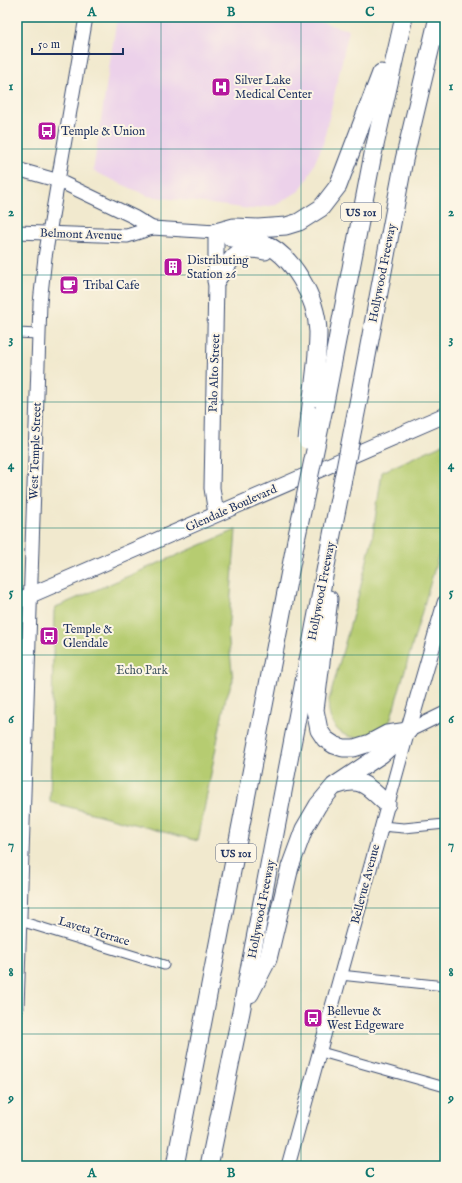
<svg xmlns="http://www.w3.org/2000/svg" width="462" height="1183" viewBox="0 0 462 1183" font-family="'IM FELL English',serif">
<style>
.built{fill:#ecd1ea}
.green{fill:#b6cc71;stroke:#687e68}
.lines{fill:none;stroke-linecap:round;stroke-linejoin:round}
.street-casing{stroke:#3b4b6f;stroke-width:11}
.secondary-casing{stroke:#3b4b6f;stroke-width:15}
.primary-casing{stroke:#3b4b6f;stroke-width:17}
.highway-casing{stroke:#3b4b6f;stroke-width:19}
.street{stroke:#fff;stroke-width:9}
.secondary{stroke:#fff;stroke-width:13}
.primary{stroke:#fff;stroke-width:15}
.highway{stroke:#fff;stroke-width:17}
.highway-bridge-casing{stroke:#3b4b6f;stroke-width:19;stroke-linecap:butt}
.highway-bridge{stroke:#fff;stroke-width:17}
.grid{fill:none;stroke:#0f766e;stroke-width:1;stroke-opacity:0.55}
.labels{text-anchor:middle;stroke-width:4;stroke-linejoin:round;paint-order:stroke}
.shield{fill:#fcf5e5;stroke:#5e6a86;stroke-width:1}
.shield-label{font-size:11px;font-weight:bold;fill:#1b2f5e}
.poi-label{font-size:12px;fill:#1b2f5e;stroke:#fcf5e5;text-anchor:start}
.street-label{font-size:12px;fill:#1b2f5e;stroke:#fcf5e5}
.park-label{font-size:12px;fill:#425663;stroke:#fcf5e5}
.neatline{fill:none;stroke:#0f766e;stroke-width:1.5}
.grid-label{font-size:13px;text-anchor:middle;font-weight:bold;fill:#0f766e}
</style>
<rect width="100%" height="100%" fill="#fcf5e5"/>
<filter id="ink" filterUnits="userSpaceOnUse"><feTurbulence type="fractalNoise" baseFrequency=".025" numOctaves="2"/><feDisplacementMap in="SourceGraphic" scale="8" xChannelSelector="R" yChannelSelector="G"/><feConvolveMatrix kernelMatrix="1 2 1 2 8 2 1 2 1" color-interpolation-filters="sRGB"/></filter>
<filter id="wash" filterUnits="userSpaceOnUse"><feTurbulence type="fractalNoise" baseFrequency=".012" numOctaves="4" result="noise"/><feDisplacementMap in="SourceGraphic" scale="16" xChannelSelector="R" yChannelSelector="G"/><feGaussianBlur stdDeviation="0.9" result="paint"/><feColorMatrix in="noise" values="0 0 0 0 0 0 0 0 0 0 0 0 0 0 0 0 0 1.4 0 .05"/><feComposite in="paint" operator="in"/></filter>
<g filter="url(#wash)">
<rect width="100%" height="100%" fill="#f1e9ce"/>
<!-- built -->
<polygon class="built" points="117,17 301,17 349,30 323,144 308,178 299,191 276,205 251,209 148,196 93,171"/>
<!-- green -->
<g class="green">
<path d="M445,443V533L393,711L389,724C381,728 372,735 363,737C339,741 326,721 329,700L359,593L372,540L382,472Z"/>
<polygon points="236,530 228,633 233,680 225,701 198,841 50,802 54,611 56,607"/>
</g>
</g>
<g filter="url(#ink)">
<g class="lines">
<!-- street casing -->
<g class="street-casing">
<g id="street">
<polyline points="17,333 38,334"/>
<polyline points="381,826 404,828 445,824"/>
<polyline points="17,920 164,965"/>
<polyline points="340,975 445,986"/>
<polyline points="321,1052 445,1087"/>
</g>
</g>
<!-- secondary casing -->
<g class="secondary-casing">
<g id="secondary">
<polyline points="17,169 59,181 134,217 152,228"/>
<polyline points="17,232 127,236 152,228 216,232"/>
<polyline points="17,1008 40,303 45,257 86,17"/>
<polyline points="288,1166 408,731 445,713"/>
</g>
</g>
<!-- primary casing -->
<g class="primary-casing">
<g id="primary">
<polyline points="216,232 216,281 212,488 216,514"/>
<polyline points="17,601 445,415"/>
<polyline points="408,731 445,603"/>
</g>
</g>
<!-- highway casing -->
<g class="highway-casing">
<g id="highway">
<polyline points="216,232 234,227 258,228 286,226 299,222 321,208 338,186 381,73"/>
<path d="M231,238C241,239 251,239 261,242C293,254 317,299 318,332C318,359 313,387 310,414"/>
<path d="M216,281C230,261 237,243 265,251"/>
<polyline points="360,393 404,160 438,17"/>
<polyline points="324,408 373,154 404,17"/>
<polyline points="329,599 315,710 319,730 325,739 334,745 343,748 354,748 370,743 387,734 408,731"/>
<path d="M338,785C364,776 369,789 387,804"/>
<polyline points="250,994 268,959 290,867 304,829 318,805 334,786 382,754 408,731"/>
<polyline points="175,1166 296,540"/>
<polyline points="209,1166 241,1012 334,524"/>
</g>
</g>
<!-- street -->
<use href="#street" class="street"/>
<!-- secondary -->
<use href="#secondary" class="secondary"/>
<!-- primary -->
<use href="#primary" class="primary"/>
<!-- highway -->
<use href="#highway" class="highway"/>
<!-- highway-bridge casing -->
<g class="highway-bridge-casing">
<g id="highway-bridge">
<polyline points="307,440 310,414"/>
<polyline points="334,524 360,393"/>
<polyline points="296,540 324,408"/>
</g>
</g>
<!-- highway-bridge -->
<use href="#highway-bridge" class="highway-bridge"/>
</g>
</g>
<!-- grid -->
<path class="grid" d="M161,17V1166M301,17V1166M17,149H445M17,275H445M17,402H445M17,528H445M17,655H445M17,781H445M17,908H445M17,1034H445"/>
<!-- icons -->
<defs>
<g id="hospital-square" transform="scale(1)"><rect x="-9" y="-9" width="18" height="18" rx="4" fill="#b5179e" stroke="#fcf5e5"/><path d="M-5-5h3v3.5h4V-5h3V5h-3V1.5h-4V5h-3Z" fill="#fff"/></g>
<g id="bus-square" transform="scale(1)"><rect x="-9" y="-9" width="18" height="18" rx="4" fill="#b5179e" stroke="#fcf5e5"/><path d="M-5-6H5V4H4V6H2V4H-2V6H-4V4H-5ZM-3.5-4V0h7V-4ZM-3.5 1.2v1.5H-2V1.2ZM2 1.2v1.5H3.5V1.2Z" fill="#fff"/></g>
<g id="building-square" transform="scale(1)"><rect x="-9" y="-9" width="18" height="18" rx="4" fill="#b5179e" stroke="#fcf5e5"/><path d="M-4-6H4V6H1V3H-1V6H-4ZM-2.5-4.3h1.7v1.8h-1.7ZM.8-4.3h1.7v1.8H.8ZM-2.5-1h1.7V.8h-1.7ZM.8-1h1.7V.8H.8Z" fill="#fff"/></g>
<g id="cafe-square" transform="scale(1)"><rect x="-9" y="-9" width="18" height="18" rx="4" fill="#b5179e" stroke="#fcf5e5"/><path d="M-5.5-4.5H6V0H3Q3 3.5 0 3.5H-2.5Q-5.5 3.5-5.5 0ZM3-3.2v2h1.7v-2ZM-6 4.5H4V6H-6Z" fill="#fff"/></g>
</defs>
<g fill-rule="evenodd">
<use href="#hospital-square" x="221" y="87"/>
<use href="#bus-square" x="47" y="131"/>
<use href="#building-square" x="173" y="267"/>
<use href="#cafe-square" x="69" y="285"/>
<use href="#bus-square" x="49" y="636"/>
<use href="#bus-square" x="313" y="1018"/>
</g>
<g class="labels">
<!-- shield labels -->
<g class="shield">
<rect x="341" y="203" width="40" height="18" rx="3"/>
<rect x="216" y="844" width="40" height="18" rx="3"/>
</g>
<g class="shield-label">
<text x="361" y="216">US 101</text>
<text x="236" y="857">US 101</text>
</g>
<!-- poi labels -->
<g class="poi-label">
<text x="235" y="84">Silver Lake<tspan x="235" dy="14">Medical Center</tspan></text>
<text x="61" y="135">Temple &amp; Union</text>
<text x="187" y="264">Distributing<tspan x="187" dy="14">Station 26</tspan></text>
<text x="83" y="289">Tribal Cafe</text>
<text x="63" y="633">Temple &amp;<tspan x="63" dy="14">Glendale</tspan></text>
<text x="327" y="1015">Bellevue &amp;<tspan x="327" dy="14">West Edgeware</tspan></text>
</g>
<!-- street labels -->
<g class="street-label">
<text transform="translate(81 234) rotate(2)" y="4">Belmont Avenue</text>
<text transform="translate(382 273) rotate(-79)" y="4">Hollywood Freeway</text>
<text transform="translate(214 373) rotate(-88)" y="4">Palo Alto Street</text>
<text transform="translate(35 451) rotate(-88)" y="4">West Temple Street</text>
<text transform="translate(231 508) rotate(-24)" y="4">Glendale Boulevard</text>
<text transform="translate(321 591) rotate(-79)" y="4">Hollywood Freeway</text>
<text transform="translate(365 884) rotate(-75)" y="4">Bellevue Avenue</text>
<text transform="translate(261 909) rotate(-79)" y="4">Hollywood Freeway</text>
<text transform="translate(94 931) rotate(17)" y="4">Laveta Terrace</text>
</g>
<!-- park labels -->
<g class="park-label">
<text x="142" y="674">Echo Park</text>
</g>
</g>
<!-- margin -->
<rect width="462" height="1183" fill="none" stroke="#fcf5e5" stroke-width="44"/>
<!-- scale -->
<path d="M32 48v6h91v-6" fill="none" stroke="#1b2f5e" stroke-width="2"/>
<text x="38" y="48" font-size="12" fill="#1b2f5e" stroke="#fcf5e5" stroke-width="3" paint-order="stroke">50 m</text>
<rect x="22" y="22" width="418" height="1139" class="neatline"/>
<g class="grid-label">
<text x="92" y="16">A</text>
<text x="231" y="16">B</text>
<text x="370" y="16">C</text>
<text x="11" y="90">1</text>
<text x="451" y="90">1</text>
<text x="11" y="216">2</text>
<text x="451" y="216">2</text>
<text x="11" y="343">3</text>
<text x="451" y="343">3</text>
<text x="11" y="469">4</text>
<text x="451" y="469">4</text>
<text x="11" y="596">5</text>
<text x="451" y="596">5</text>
<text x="11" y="723">6</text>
<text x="451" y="723">6</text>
<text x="11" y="849">7</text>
<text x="451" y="849">7</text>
<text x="11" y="976">8</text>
<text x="451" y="976">8</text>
<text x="11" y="1102">9</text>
<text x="451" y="1102">9</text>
<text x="92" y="1177">A</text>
<text x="231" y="1177">B</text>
<text x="370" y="1177">C</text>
</g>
</svg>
